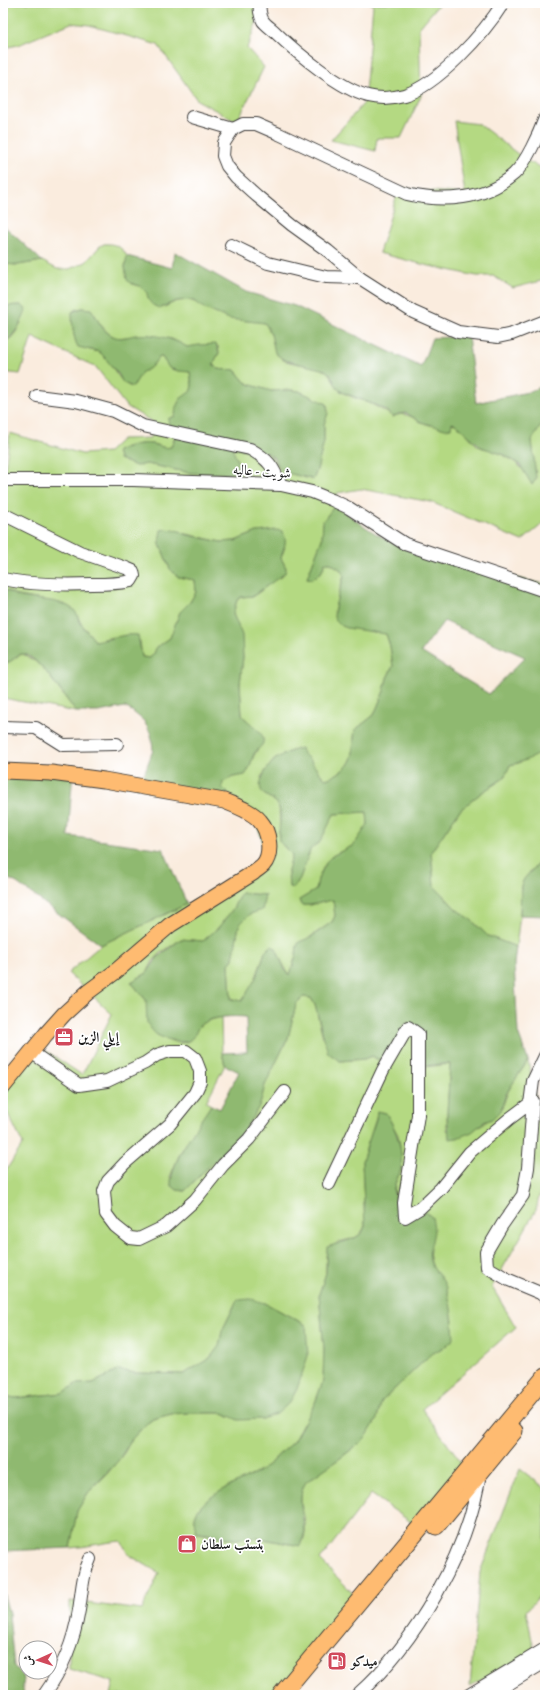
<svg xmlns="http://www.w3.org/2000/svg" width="548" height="1698" viewBox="0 0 548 1698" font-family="'EB Garamond',Amiri,serif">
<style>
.green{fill:#b4d982;stroke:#687a4f;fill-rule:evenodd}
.forest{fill:#8fb970;stroke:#566a46;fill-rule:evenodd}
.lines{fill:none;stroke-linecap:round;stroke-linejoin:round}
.minor-casing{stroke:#3d3b39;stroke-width:14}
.major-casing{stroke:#3d3b39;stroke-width:17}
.highway-casing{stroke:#3d3b39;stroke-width:19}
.minor{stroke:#fff;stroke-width:12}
.major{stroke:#febb71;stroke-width:15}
.highway{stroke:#febb71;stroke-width:17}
.labels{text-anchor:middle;stroke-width:3.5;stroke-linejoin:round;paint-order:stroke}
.street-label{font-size:14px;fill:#1c1c1c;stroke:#fff}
.poi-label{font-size:14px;font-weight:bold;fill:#1c1c1c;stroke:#fff;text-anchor:start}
</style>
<rect width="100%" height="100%" fill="#fff"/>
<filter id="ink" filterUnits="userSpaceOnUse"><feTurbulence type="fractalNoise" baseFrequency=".025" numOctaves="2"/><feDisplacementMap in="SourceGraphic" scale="8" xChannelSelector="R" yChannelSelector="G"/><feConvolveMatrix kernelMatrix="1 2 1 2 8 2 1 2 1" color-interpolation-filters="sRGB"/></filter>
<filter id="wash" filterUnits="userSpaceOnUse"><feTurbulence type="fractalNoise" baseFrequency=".012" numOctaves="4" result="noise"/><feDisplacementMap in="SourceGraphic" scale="16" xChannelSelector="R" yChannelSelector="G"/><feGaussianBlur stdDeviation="0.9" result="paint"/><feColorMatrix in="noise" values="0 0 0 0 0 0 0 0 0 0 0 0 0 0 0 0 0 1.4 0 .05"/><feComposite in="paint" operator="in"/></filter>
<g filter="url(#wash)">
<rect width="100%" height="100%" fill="#faecde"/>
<!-- green -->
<g class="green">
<polygon points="3,3 257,3 257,21 247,48 264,67 237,122 197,100 158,45 89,25 71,23 18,45 3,48"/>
<polygon points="370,3 440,3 419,28 421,96 401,138 377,138 375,151 331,140 364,103 373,5"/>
<polygon points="454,121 479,124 527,161 545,169 545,280 513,288 493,276 477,276 425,265 379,253 399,188 465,194"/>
<path d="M104,244C115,243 122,247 127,256L125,267L130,283L140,286L165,307C193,290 200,309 225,317C237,321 252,320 265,323C275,336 271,347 282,359C288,364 315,365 324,370C333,374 333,385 341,391C347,396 356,398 364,401C374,405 384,410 393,417C407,409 416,422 430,425C437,426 445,421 452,423C461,424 470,439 477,445C482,449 486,448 491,450C510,457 523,465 532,484L536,479L532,440L545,419V522L522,541L431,502L361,489L337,493L338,506L333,508L323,521L322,539L307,578L312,579L321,573L325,563H331L341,570L344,575L334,611L342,626L386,634L390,646L393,666L387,678L384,691L374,715L355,730C352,748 357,761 340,772C335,775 331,778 325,779C315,768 308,756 295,749L274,760L261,777L265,795L276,802L279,806L280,828L278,835L284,847L292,855L288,871L289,887L294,888L300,878L311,848L320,841L334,814L367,812L368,824L361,836L354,845L332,856L324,866L318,879L316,890L299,900L301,905C314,906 321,902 333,900L335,916L332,922L297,946L296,955L290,975C285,969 281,961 278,953L265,952L254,983L242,1002L231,998L229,964L233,959L239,925L250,914L262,910L265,895L241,893L232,910L218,928L203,941L181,939L161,953L153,961L147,973L131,982L146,1000L157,1035C165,1037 173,1043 181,1043C195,1043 194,1028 203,1023C208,1020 216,1019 221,1017L222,1053L225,1065L206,1102L211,1105L180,1153L170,1177L177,1190L185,1191L201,1174L235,1142L245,1129L260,1104L265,1085L288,1038L296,1004L303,997L311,998L315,1005L323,1037L340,1061L364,1059L372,1056L378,1060L406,1023H414L413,1031L425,1067L450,1064L447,1113V1130L457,1138C468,1132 495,1119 501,1109C505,1102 506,1094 511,1086C516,1077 523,1070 528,1060L535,1095L541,1108L543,1179L536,1210L492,1287L516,1327L422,1409L466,1468L418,1527L371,1494L320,1560L356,1596L275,1695H111L114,1682L69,1669L70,1601L142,1610L159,1573L129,1555L121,1541C104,1542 88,1547 70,1548L77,1511L88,1493L107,1474L124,1453L132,1439L145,1425L153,1419L171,1414L188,1413H223L230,1417L306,1325L265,1303L237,1300L222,1331L220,1346L210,1358L184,1374L135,1373L119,1370L93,1383L76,1384L63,1393L16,1398L3,1396V1175L23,1144L3,1104V1077L33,1042L82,1075L112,1014L68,973L101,945L187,904L233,887L261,863L262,840L257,826L222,787L223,782L233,777L245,775C252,765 252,753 262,745L258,731L242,715L240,684L243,657L239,629L233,614L237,600L241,597L253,596L258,593L275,579L281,577L286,568L281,558L285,547L257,532L235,541L221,542L174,531L159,542L170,569L178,577L195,580L196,592L190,602L180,612L170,638L161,644L150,658L142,657L140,641L113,637L95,641L80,622L77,614L69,607L59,603L19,596C13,594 9,590 3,590V469H5L10,433L82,454L108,452L122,439L150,438L154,423L126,406L96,367L32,337L20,374L3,372V340L6,341L11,338L16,332L25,313L21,305L3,306V264L18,265L42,261L57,269H69L86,262L100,246ZM82,308L94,313L99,323L108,333L116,338L147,335L172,339L187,347L218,346L219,353L213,364C218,373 227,368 235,370L245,382L251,385L271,391L291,390L299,391L325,403L327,404L328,413L324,424V441L317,470L313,480L292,474L278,465L268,453L232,448C233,456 241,463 236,472L229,474L206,472L191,473L147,464L136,466L119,459L117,451C126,446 142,442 152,444C159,445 163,449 171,447L176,433L168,419L175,416L191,391L192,385L190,372C172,367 174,376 162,357H159C153,364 152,369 142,371L133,387C121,386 112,365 105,356C97,348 80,352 76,341C72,332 73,320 74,310ZM377,1111L386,1113L398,1135L400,1145L401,1170L395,1184L394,1197L402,1216L429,1250L430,1259L433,1268L448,1295L453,1321L447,1345L430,1355L381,1402C377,1434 351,1451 327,1467C320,1472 314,1477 306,1481C294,1503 307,1511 305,1531C305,1536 303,1541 301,1546L258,1538L233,1539L197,1533C196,1528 194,1522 195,1517C198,1497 247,1480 263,1469C274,1461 282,1450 293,1442L315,1403L323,1381L324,1349L319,1294L326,1273V1255C328,1252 330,1247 334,1245C347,1236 357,1244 365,1226L362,1161L376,1119Z"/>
<path d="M23,654L41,665L76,712L3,698V663C12,663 15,656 23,654Z"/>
<polygon points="545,747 545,856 524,879 521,886 520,915 516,947 488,936 469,918 457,910 434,886 431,852 459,811 481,793 504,778 510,765 519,763 543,750"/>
<polygon points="520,1469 545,1488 545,1590 526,1611 535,1653 470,1686 480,1572"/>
</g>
<!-- forest -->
<g class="forest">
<polygon points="3,225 42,261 18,265 3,264"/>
<path d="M175,252L246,292L295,306L421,367L432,338L468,336L476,403L528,392L545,385V419L532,440L536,479L532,485L520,465L505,455L481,447L457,425L452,423L451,428L445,429L421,422L406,413L398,414L393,417L385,410L375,405L342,392L337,388L331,375L325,370L284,360L280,357L275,353L271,334L265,323L229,319L205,309L192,300L177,301L160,308C152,306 148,302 147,293L140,286L130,283L127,280L125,267L127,256L172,268Z"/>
<path d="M21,305L26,309C25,318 14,336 6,341L3,340V306Z"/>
<path d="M82,308L91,309C97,317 101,330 111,335C119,340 126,337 135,335C151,333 174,338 187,347L199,345L216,344L219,353L213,364C218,373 227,368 235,370L245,382L251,385L271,391L291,390L299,391L325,403L327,404L328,413L324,424V441L317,470L313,480L309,478L282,472L275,459L268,453L232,448L237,460L238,469L233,474L191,473L147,464L136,466L119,459L117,451C126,447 141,442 152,444C159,445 163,449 171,447C176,437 177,432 169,425L168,419L175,416L176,407L180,399L191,391L192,385L190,372L178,371L169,368L162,357H159C153,364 152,369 142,372L133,387L123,383L119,375L100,352L78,347C73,338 72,323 72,312Z"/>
<path d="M338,506C368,532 400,549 438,561L545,584V747C539,757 521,762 510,765L504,778L481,793L459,811L431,852L434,886L457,910L469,918L488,936L516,947L514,964L518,1033L528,1060L506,1094L501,1110L492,1119L484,1122L472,1132L457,1138L449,1139L447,1113L450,1064C438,1063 428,1068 417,1064L414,1023H406L385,1063L372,1056L364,1059L340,1061L328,1053L315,1005L311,998L303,997L296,1004L288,1038L265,1085L260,1105L245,1129L235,1142L201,1174L185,1191L177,1190L171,1185C170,1162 198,1125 211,1105L220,1109L239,1072L225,1065L222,1053L247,1052L246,1017C233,1016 215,1016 203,1023C196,1027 197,1035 190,1040C183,1045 165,1039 157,1035C153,1032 150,1027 147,1023L146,1000L131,982L147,973L157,958L181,939L203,941L218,928L232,910L241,893L265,895L262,910L250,914L239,925L233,959L229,964L231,999L242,1001L257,976L265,952L271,946L276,948L285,970L290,975L296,955L297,946L299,942L311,937L332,922L335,916L333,900C320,902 315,906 301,905L299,900L316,890L318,879L327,861L332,856L354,845L368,824L367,812L334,814L320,842L311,848L300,878L294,888L289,887L288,871L292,855L279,841C278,830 282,818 279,807C277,799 265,798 261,790C257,782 269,764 276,759C281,755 295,749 301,748C302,755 307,756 311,761C315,768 320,773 325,779C331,778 335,775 340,772C357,761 352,748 355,730L374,715L384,691L387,678L393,666L390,646L386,634L347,628L342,626L334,618C334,604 341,589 344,576L341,570L331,563H325L321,573L312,579L307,578L322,539L323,521L333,508ZM444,621L525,657L489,694L421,652Z"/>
<path d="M166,529L180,531L184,534L221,542L235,541L257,532L276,530L282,531C289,541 283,548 281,558L286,568L285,573L253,596L241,597L237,600L233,614L242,635L243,657L240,684L242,715C247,723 269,733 262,745C260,748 256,750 254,754C251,761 250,769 245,775L233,777L223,782L222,787L230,795L140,785L153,750L151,734L144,721L132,711L125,707L98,712H76C66,699 37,653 22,654C14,655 14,663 3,663V590C8,590 12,594 17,596C35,601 60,598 74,610C78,614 78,620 81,624C85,630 91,635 95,641C111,640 123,633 138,635L142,657L150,658L154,654L156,648L170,638L180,612L190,602L196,592L195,580L178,577L170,569L159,542L161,530Z"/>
<polygon points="3,766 73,771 68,836 163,849 187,904 101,945 17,883 3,876"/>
<polygon points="545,856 545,916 520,915 521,886 524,879"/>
<path d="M377,1111L386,1113C397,1131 403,1148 401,1169C400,1174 396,1179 395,1184C391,1195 397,1206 402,1216L425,1212L432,1217C433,1223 435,1230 433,1236C432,1244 428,1251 430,1260C432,1269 439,1274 443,1281C451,1294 453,1324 454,1339L447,1345L430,1355L381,1402L377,1419L365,1439L339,1459L306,1482L302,1489L301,1498V1506L305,1531L301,1546L258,1538L233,1539L197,1532C181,1500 244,1482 263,1469C274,1461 282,1450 293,1442L315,1403L323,1381L324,1349L319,1294L326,1273L327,1247L355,1238L362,1233L365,1226L362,1161L376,1119Z"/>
<polygon points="251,1299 265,1303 306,1325 308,1356 297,1389 290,1402 278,1413 263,1419 238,1420 223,1413 188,1413 171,1414 153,1419 145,1425 132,1439 118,1461 88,1493 77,1511 70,1548 3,1551 3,1396 16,1398 63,1393 76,1384 93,1383 119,1370 135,1373 184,1374 210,1358 219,1346 222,1331 237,1300"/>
<polygon points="3,1591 9,1614 14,1666 24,1678 22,1695 3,1695"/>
</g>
</g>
<g filter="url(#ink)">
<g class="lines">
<!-- minor casing -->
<g class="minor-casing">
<g id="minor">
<path d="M260,3C259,8 260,16 263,21C266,25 272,29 276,33C297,53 340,89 368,96C380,99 393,98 404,95C438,85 485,32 503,3"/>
<polyline points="192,117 233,129"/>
<path d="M545,118C539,134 526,163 514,174C484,200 444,203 407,194L279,134L256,124H243L233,129L224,143L223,156L227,166L236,177L257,196L292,225L328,251L360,278L413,312L458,332L498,337L512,334L545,321"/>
<polyline points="231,245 268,263 326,277 360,278"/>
<path d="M37,396L76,401L113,411L143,426L250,449C269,460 272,465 281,485"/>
<polyline points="3,480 133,480 281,485 312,492 332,500 349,508 405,544 545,591"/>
<path d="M3,514L80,552L126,568L133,571L134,576L131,581C118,584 105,584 92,584C62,585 32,585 3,579"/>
<polyline points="3,727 36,728 63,745 117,744"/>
<polyline points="31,1052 79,1085 107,1081 145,1063 157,1055 170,1051 186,1051 195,1058 200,1071 200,1082 195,1093 170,1124 125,1163 108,1181 104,1191 106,1214 115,1226 130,1238 139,1239 166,1226 195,1200 223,1165 249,1139 285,1092"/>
<polyline points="530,1104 533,1081 545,1056"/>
<polyline points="329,1184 383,1070 408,1027 418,1034 418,1115 404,1203 405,1217 420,1208 441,1188 470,1152 509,1119 533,1101 528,1168 523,1195 502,1225 486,1252 487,1267 509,1280 540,1293 545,1297"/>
<path d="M44,1695C62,1670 74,1641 79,1610C82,1592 82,1576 90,1559"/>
<path d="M357,1695C416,1643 469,1551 480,1473"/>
<polyline points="469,1695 545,1649"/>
<polyline points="490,1695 545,1662"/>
</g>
</g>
<!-- major casing -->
<g class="major-casing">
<path id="major" d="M3,771L51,773L104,780L224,801C236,806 252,811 260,821C269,831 273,854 263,865C260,868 256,870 253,873L170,925L115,972L88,992L64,1014L46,1034L3,1087"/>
</g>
<!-- highway casing -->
<g class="highway-casing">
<g id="highway">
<polyline points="436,1526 514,1431"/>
<polyline points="281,1695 545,1377"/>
</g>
</g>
<!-- minor -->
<use href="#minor" class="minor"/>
<!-- major -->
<use href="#major" class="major"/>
<!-- highway -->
<use href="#highway" class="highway"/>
</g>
</g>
<!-- icons -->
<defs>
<g id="office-square" transform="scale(1)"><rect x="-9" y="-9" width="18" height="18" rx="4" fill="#d1495b" stroke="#fff"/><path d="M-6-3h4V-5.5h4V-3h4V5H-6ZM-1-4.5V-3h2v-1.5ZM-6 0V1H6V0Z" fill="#fff"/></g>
<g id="shop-square" transform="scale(1)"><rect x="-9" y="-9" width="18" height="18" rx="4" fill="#d1495b" stroke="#fff"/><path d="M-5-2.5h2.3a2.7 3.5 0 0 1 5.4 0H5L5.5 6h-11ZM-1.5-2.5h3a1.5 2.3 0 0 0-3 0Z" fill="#fff"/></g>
<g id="fuel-square" transform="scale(1)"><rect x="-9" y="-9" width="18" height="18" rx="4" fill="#d1495b" stroke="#fff"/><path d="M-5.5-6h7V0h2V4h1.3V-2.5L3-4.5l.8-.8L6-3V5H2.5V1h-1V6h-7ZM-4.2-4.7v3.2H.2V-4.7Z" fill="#fff"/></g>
</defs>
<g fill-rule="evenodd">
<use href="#office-square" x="64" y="1037"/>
<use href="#shop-square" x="187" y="1544"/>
<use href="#fuel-square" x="337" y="1661"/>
</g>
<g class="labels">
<!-- street labels -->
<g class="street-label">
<text transform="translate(262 471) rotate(4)" y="5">شويت - عاليه</text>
</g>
<!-- poi labels -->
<g class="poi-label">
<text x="78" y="1042">إيلي الزين</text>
<text x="201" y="1549">بتستب سلطان</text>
<text x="351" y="1666">ميدكو</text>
</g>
</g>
<!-- margin -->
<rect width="548" height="1698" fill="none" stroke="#fff" stroke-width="16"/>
<!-- north arrow -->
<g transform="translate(38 1660) rotate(267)"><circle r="19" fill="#ffffff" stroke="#a4a4a4"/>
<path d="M0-3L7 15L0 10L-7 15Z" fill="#d1495b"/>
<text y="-6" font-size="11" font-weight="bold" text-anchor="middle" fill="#1c1c1c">ش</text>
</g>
</svg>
